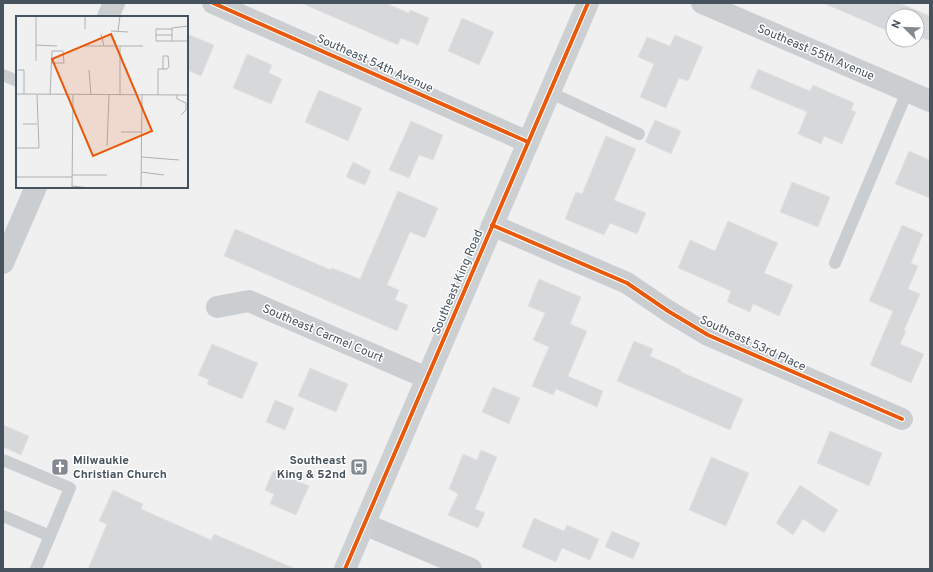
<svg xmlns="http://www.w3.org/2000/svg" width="933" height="572" viewBox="0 0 933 572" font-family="Overpass,sans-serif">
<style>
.building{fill:#d7d8da;stroke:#e2e2e3}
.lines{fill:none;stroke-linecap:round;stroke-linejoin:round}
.lane{stroke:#cbced1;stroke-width:12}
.street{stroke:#cbced1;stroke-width:22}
.secondary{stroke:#ccd0d3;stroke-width:22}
.cycleway-casing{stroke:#fff;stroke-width:6}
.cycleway{stroke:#e8590c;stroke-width:4}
.labels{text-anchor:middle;stroke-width:3;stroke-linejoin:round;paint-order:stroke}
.street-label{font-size:12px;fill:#46525d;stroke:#fff}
.poi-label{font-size:12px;font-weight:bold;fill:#46525d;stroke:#fff;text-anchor:start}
.inset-road{fill:none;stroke:#acb1b5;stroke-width:1}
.view{fill:#e8590c;fill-opacity:0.15;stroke:#e8590c;stroke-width:2}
.inset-edge{fill:none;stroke:#46525d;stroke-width:2}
</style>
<rect width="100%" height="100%" fill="#f0f0f0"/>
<!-- building -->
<g class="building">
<polygon points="301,3 385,3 409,13 410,10 429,18 418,45 401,38 398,45"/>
<polygon points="823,3 899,3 930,16 930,41 917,36 917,16 893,16 893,33"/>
<polygon points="462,18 494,32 479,65 448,51"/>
<polygon points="187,34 214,45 201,76 187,70"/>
<polygon points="675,35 703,47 688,81 679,78 666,108 640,97 654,64 638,57 647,37 670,46"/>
<polygon points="247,54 272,65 269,73 282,79 271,104 233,88"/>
<polygon points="758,69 810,91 813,85 854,103 851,110 856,112 842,144 824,136 821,144 798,134 807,112 750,88"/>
<polygon points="319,90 362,108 348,141 305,122"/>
<polygon points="655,120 681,131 671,154 645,142"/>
<polygon points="411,121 443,135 433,160 419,155 409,178 389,170"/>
<polygon points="606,136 636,149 614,200 646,213 637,234 610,223 604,235 565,219 576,192 582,194"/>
<polygon points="909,151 930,160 930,198 895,184"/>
<polygon points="353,162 371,171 365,185 346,177"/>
<polygon points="792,182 830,197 818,227 780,212"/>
<polygon points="398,191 438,208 425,238 410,232 387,285 399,290 395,300 408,305 397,331 224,256 235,229 331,270 332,268 360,279"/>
<polygon points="728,221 778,243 764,273 793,285 779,316 753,304 750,312 727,302 731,291 678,268 690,240 715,251"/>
<polygon points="902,225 923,234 911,263 918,266 908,289 920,294 904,330 906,331 900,344 924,354 911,383 870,365 893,311 869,301"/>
<polygon points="539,279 581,297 570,324 587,331 568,376 603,391 597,407 556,389 553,395 532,386 549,347 533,340 545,313 528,306"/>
<polygon points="634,341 653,349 650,356 681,370 681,372 743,399 730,430 617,381"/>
<polygon points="212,344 258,363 242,399 207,384 209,380 198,375"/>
<polygon points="310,368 348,384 336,412 298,396"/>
<polygon points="493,387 520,398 509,424 482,412"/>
<polygon points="275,400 294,408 285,430 266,422"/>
<polygon points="3,425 29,436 21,455 3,447"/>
<polygon points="830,431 882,453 869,486 817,463"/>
<polygon points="481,450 497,457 475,509 485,513 478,528 448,515 458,494 449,489 463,454 477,460"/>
<polygon points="711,457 749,473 726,526 689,510"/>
<polygon points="273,471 309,486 296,515 270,504 274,494 265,490"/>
<polygon points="800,485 838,510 824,533 803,519 793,535 776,523"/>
<polygon points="113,490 143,504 141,509 211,540 214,534 296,569 88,569 107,524 99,521"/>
<polygon points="534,518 564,531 567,525 599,539 590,560 562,548 556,562 522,547"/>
<polygon points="612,531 640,543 633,559 605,547"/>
</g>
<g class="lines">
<!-- lane -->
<g class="lane">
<polyline points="3,75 17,81"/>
<polyline points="549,92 639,134"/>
<polyline points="835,263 907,92"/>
<polyline points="3,460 70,488 36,569"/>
<polyline points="3,516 50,536"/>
</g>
<!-- street -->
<g class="street">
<polyline points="213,3 528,142"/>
<polyline points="702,3 930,101"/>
<polyline points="108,17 114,3"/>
<polyline points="492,225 627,283 668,311 708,335 902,419"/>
<polyline points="3,263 36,187"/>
<polyline points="217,307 249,301 427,378"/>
<polyline points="364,524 471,569"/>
</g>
<!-- secondary -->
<polyline class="secondary" points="345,569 588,3"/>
<!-- cycleway casing -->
<g class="cycleway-casing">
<g id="cycleway">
<polyline points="213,3 528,142"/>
<polyline points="492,225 627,283 668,311 708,335 902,419"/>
<polyline points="345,569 588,3"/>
</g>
</g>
<!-- cycleway -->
<use href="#cycleway" class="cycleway"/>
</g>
<!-- icons -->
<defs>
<g id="church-square" transform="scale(0.9)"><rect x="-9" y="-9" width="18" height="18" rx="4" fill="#828990" stroke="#fff"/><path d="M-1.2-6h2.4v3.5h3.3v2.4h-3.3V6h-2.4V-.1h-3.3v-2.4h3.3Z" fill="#fff"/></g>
<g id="bus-square" transform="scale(0.9)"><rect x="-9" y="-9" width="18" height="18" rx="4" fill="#828990" stroke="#fff"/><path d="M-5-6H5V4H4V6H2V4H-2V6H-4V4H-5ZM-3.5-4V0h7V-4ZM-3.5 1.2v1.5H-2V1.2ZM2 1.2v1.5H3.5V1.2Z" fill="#fff"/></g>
</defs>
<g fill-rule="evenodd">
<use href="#church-square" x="60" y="467"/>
<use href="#bus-square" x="359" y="467"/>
</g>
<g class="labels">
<!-- street labels -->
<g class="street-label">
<text transform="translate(816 52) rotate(23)" y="4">Southeast 55th Avenue</text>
<text transform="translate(375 63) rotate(24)" y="4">Southeast 54th Avenue</text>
<text transform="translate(457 282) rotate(-67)" y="4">Southeast King Road</text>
<text transform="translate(323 333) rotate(23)" y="4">Southeast Carmel Court</text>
<text transform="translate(753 343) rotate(25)" y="4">Southeast 53rd Place</text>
</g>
<!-- poi labels -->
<g class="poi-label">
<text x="73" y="464">Milwaukie<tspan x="73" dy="14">Christian Church</tspan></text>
<text x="346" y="464" text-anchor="end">Southeast<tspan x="346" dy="14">King &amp; 52nd</tspan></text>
</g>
</g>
<!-- overview -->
<g transform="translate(16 16)">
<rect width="172" height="172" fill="#f0f0f0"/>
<path class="inset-road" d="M69,0V13M156,13H140V25H172M95,15L112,16M102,15L104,0M85,18L88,30M140,19H156M156,25V12L172,10M20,29L41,30M68,30H127M20,45V0M2,54H8V78M73,54L75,79M0,78L172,79M34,79L36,35H47L48,47H36M104,79V30M142,79V53H151L153,51L152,40H147V53M161,79V83L170,87V94L165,99M7,108H21M105,116H126M91,130L93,79M0,132H23L21,79M125,141L163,144M125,156L148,159M56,159H91M0,161H56M56,170L74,172M56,172L57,79M125,172L126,79"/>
<path class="view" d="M95,18L136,115L77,140L36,43Z"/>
<rect width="172" height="172" class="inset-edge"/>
</g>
<!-- border -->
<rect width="933" height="572" fill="none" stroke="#46525d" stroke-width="8"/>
<!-- north arrow -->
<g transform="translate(905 28) rotate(293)"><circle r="19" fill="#ffffff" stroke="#b5babe"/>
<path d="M0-3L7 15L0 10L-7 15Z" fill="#828990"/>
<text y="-6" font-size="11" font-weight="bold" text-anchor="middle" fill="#46525d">N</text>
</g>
</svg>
